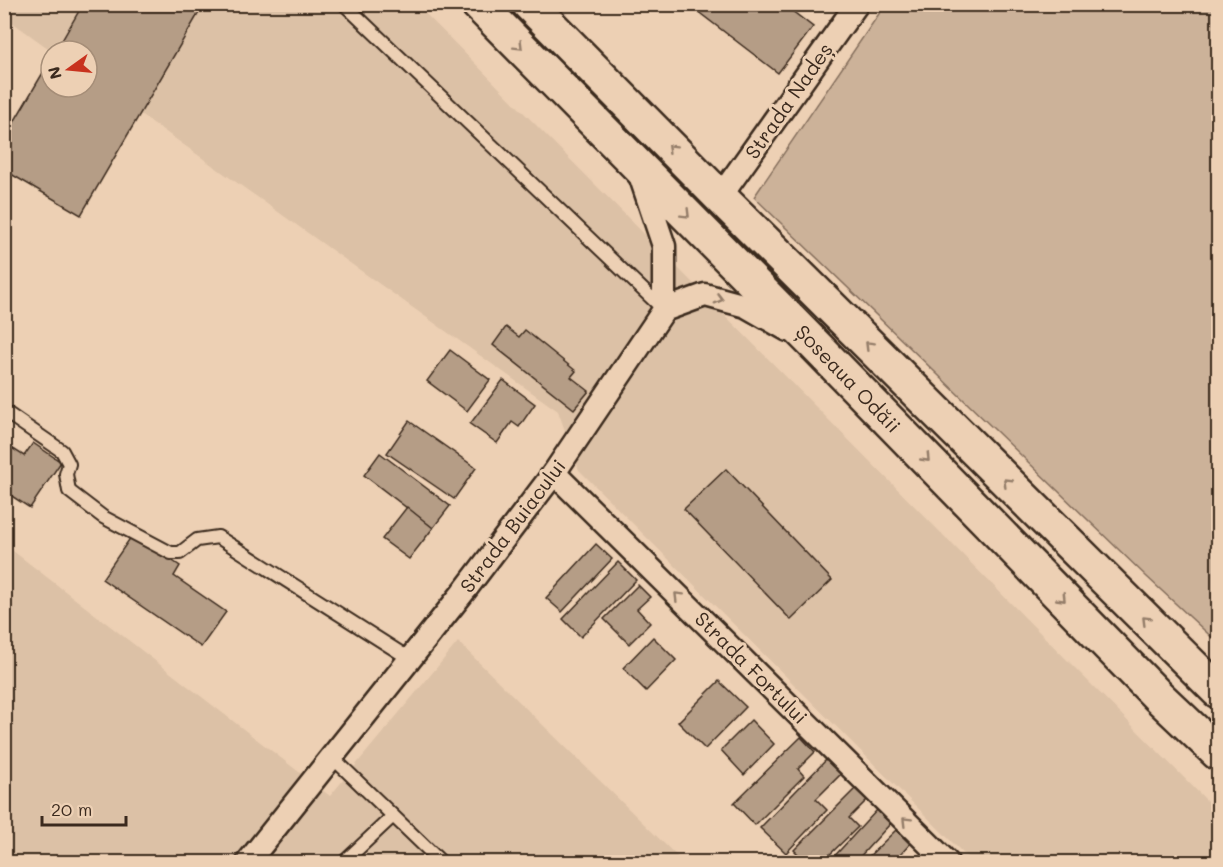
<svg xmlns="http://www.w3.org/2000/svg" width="1223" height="867" viewBox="0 0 1223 867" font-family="Mali,sans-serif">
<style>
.built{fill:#dcc1a6}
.green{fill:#ccb299;stroke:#846e5c;stroke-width:1.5}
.building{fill:#b59d86;stroke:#3b2a1e;stroke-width:1.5}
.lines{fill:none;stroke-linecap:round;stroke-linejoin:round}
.service-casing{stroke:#3b2a1e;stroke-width:16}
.minor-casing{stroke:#3b2a1e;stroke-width:27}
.primary-casing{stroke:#3b2a1e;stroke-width:38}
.service{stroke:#edd0b4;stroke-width:12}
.minor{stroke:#edd0b4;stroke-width:22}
.primary{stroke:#edd0b4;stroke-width:33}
.oneway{stroke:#947d69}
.labels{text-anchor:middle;stroke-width:6;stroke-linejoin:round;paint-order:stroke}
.street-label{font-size:20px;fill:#3b2a1e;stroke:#edd0b4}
</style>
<rect width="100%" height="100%" fill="#edd0b4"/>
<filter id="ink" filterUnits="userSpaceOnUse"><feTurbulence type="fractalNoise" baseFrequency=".0167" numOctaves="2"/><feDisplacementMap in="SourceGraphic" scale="12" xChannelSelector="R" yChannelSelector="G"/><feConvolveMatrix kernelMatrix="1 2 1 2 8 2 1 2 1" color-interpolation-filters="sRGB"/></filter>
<g filter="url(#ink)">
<!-- built -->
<g class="built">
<polygon points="5,4 417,5 1218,812 1218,862 972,862 579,470 558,411 87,76 87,51 52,51 5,17"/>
<polygon points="4,544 330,796 458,642 683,862 5,862"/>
</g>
<!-- green -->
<polygon class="green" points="885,5 1218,5 1218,643 1147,577 754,197"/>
<!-- building -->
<g class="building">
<polygon points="83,4 204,4 81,215 4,170 4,139 51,59 51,87 87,87 87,51 56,51"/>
<polygon points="688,4 783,4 813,27 778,73"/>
<polygon points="506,327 519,337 525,330 576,371 571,377 589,391 574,409 493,345"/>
<polygon points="450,350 490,380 467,411 427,381"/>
<polygon points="503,380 535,404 519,427 512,422 497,443 470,424"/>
<polygon points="409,421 476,468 454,499 387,453"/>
<polygon points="4,443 24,456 33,443 61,462 30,508 4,491"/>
<polygon points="380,453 450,506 433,528 364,475"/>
<polygon points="726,469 832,580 791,620 684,509"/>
<polygon points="407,507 433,528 409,559 382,539"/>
<polygon points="133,534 180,566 174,576 226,612 201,647 102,579"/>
<polygon points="596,544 612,559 562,612 546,598"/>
<polygon points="618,562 636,580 581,637 563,619"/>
<polygon points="638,585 650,597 637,609 650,623 629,644 604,619"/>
<polygon points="653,637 676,660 646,691 623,668"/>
<polygon points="719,681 746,707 705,749 678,722"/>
<polygon points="751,720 774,744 744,775 721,750"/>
<polygon points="801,737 815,752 798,769 804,776 755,825 734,803"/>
<polygon points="826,760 841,774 816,799 827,810 786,853 760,828"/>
<polygon points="855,789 867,800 849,818 858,827 822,862 806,862 794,850"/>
<polygon points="877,810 891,823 855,862 829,862"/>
<polygon points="896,830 910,844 901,854 907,859 903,862 863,862"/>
</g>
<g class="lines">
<!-- service casing -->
<g class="service-casing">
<g id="service">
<polyline points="344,4 663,309"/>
<polyline points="4,411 62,451 69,464 66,474 69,491 103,517 171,553 180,553 197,540 218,537 410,659"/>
<polyline points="332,757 441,862"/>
<polyline points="344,862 393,816"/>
</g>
</g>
<!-- minor casing -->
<g class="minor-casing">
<g id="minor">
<polyline points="639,172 664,246 664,310"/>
<polyline points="720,197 857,4"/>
<polyline points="554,473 947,862"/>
<polyline points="248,862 465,590 554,473 664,310 705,295 746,306 788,330"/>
</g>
</g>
<!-- primary casing -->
<g class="primary-casing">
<g id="primary">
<polyline points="478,4 815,345 1158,696 1218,753"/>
<polyline points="529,4 720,197 1218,691"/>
</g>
</g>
<!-- service -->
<use href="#service" class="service"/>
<!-- minor -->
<use href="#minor" class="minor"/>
<!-- primary -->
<use href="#primary" class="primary"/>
</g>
<!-- one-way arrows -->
<defs><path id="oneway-chevron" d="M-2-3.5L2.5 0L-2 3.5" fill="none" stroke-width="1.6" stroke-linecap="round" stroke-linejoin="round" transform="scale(1.5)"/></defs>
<g class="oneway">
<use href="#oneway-chevron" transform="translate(519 46) rotate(45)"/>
<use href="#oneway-chevron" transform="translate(671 148) rotate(-135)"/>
<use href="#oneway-chevron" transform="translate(686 214) rotate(45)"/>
<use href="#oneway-chevron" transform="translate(719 299) rotate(15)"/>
<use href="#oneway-chevron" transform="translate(869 345) rotate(-135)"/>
<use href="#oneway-chevron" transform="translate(926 458) rotate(46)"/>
<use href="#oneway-chevron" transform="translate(1007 482) rotate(-135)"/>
<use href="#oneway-chevron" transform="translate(678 596) rotate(-135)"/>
<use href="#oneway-chevron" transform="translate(1062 598) rotate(46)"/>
<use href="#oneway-chevron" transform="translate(1146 620) rotate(-135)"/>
<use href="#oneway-chevron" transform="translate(906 821) rotate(-135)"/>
</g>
</g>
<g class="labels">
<!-- street labels -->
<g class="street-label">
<text transform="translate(789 101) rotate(-55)" y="7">Strada Nadeș</text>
<text transform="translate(848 379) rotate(46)" y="7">Șoseaua Odăii</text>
<text transform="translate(513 526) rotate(-53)" y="7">Strada Buiacului</text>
<text transform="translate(751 668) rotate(45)" y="7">Strada Fortului</text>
</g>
</g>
<!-- margin -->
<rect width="1223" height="867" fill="none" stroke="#edd0b4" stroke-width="24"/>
<rect x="12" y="12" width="1199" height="843" fill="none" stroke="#3b2a1e" stroke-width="2" filter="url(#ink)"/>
<!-- north arrow -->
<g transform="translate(69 69) rotate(255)"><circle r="28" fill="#edd0b4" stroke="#a68e78" stroke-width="1.5"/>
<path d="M0-4.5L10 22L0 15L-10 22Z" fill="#c8321e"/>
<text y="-9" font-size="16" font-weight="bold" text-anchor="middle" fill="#3b2a1e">N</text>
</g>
<!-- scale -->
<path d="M42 816v9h84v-9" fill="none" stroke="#3b2a1e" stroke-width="3"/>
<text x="51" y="816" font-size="18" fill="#3b2a1e" stroke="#edd0b4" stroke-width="4.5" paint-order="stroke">20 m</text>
</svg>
